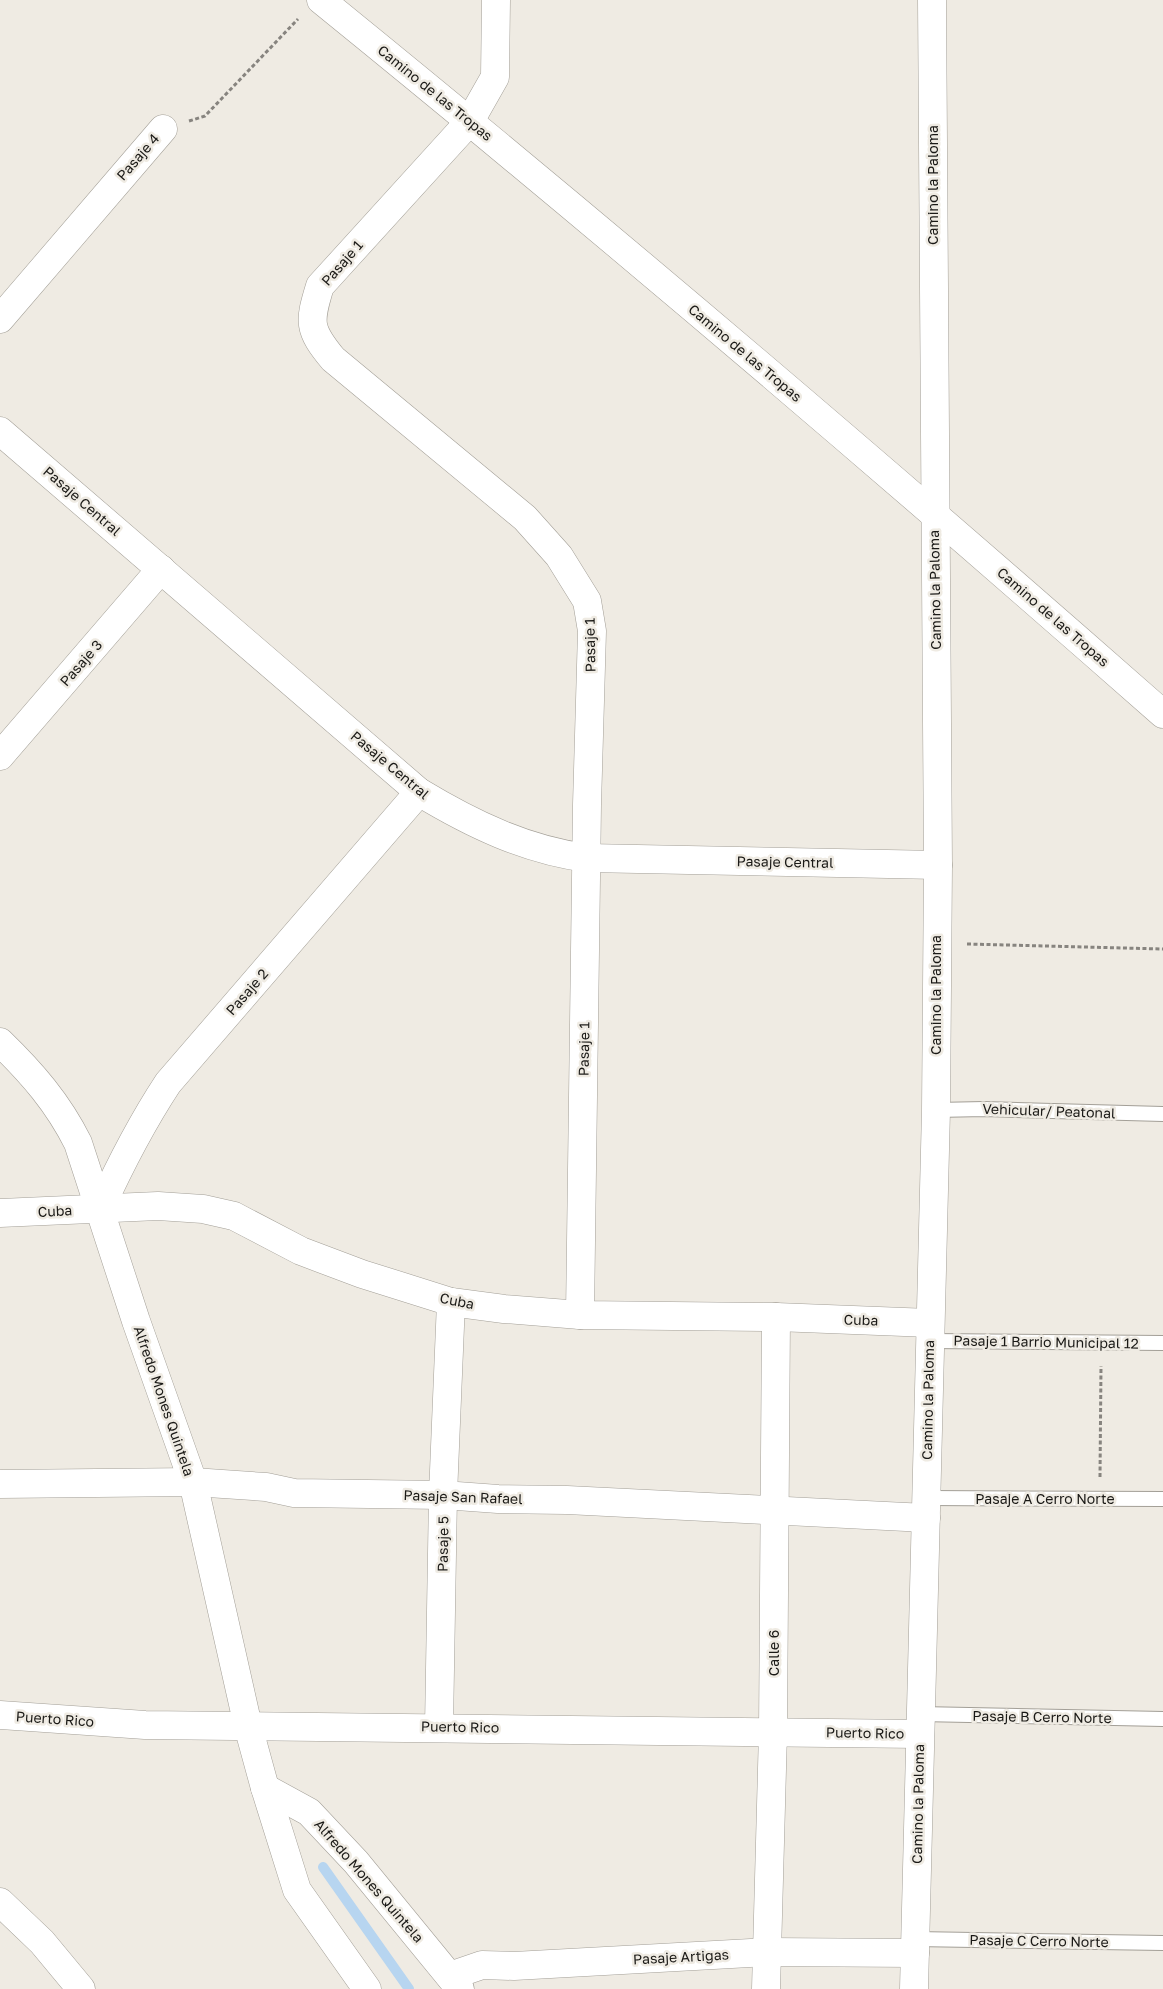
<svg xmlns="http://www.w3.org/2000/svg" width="1163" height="1989" viewBox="0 0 1163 1989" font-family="'Golos Text',sans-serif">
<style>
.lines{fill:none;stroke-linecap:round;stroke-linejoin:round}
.stream{stroke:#b7d5f0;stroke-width:10}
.lane-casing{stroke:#a39f97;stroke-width:16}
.street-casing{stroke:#a39f97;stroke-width:29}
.path{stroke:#87847f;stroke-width:3;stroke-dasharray:4 2.5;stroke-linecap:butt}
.lane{stroke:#fff;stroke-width:14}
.street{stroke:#fff;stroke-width:28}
.labels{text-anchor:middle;stroke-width:5;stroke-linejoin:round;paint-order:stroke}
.street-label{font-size:14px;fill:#1a1916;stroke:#efebe3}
</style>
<rect width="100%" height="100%" fill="#efebe3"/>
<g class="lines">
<!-- stream -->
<polyline class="stream" points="323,1867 409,1989"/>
<!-- lane casing -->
<g class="lane-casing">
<g id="lane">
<polyline points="936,1110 984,1109 1163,1114"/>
<polyline points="930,1341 1163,1343"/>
<polyline points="927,1498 1163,1499"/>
<polyline points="920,1714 1163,1719"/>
<polyline points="915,1939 1163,1943"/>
</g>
</g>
<!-- street casing -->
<g class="street-casing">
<g id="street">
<path d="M321,0C607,232 887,471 1163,714"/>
<path d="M496,0L495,77L470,121L320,286C309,322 308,329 333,359L525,518L559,556L587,601L592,631L587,805L580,1315"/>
<polyline points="0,319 163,129"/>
<path d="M0,431L419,792C472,824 526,850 587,858L938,865"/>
<polyline points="0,756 161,569"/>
<path d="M0,1042C32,1073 58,1103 78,1143L136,1321L193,1482L248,1726L265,1788L297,1890L367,1989"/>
<path d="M100,1209C120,1165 141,1124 168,1083L419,792"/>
<polyline points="0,1213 158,1206 203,1209 234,1216 301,1251 362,1274 451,1302 504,1309 580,1315 776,1317 930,1323"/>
<polyline points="0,1484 193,1482 266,1487 294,1493 443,1495 498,1499 567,1500 926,1518"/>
<polyline points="0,1715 145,1725 920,1734"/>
<polyline points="439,1727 443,1495 451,1302"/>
<polyline points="265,1788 309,1812 356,1862 460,1989"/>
<polyline points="0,1902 42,1942 81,1989"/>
<polyline points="450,1976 482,1965 514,1966 767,1952 915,1953"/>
<polyline points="766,1989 773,1732 776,1317"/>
<polyline points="914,1989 936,1110 938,865 932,0"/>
</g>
</g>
<!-- path -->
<g class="path">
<polyline points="189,121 205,116 298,19"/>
<polyline points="967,944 1163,949"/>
<polyline points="1100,1477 1101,1366"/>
</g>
<!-- lane -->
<use href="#lane" class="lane"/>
<!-- street -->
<use href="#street" class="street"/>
</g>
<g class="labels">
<!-- street labels -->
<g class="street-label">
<text transform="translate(435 93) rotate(39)" y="5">Camino de las Tropas</text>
<text transform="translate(138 157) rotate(-49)" y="5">Pasaje 4</text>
<text transform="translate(933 185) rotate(-90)" y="5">Camino la Paloma</text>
<text transform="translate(342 263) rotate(-49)" y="5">Pasaje 1</text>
<text transform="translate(745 353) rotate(40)" y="5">Camino de las Tropas</text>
<text transform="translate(82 501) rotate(41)" y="5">Pasaje Central</text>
<text transform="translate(935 590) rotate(-91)" y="5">Camino la Paloma</text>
<text transform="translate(1053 617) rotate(41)" y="5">Camino de las Tropas</text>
<text transform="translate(590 645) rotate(-91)" y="5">Pasaje 1</text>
<text transform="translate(81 663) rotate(-49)" y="5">Pasaje 3</text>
<text transform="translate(390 765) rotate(40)" y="5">Pasaje Central</text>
<text transform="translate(785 862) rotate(1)" y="5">Pasaje Central</text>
<text transform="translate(247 992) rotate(-49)" y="5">Pasaje 2</text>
<text transform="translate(936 995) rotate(-90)" y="5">Camino la Paloma</text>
<text transform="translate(584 1049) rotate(-89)" y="5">Pasaje 1</text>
<text transform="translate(1049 1111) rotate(2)" y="5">Vehicular/ Peatonal</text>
<text transform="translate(55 1211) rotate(-3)" y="5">Cuba</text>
<text transform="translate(457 1301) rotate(11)" y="5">Cuba</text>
<text transform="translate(861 1320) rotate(2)" y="5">Cuba</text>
<text transform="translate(1046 1342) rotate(1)" y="5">Pasaje 1 Barrio Municipal 12</text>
<text transform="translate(928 1400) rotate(-89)" y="5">Camino la Paloma</text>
<text transform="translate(164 1401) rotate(71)" y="5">Alfredo Mones Quintela</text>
<text transform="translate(463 1497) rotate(2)" y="5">Pasaje San Rafael</text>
<text x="1045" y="1504">Pasaje A Cerro Norte</text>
<text transform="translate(443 1544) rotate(-89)" y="5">Pasaje 5</text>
<text transform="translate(774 1653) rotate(-90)" y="5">Calle 6</text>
<text transform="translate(1042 1717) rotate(1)" y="5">Pasaje B Cerro Norte</text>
<text transform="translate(55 1719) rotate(4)" y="5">Puerto Rico</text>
<text transform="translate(460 1727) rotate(1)" y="5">Puerto Rico</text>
<text transform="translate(865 1733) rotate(1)" y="5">Puerto Rico</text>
<text transform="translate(918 1804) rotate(-89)" y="5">Camino la Paloma</text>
<text transform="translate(369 1881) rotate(49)" y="5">Alfredo Mones Quintela</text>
<text transform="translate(1039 1941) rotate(1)" y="5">Pasaje C Cerro Norte</text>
<text transform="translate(681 1957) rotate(-3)" y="5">Pasaje Artigas</text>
</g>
</g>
</svg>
